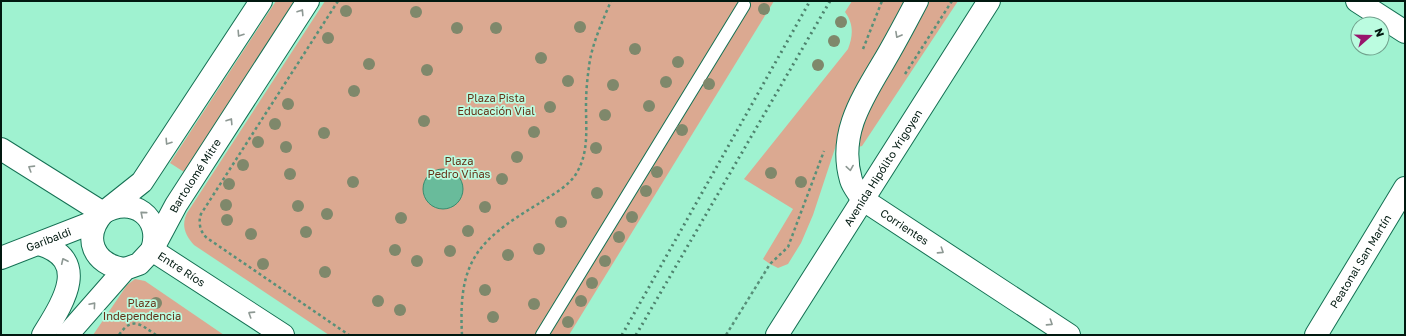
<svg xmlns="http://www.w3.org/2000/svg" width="1406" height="336" viewBox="0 0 1406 336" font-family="'Golos Text',sans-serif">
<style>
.green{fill:#dba991}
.building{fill:#69bb9b;stroke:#398c6e}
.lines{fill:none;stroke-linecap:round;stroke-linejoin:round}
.lane-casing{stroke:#147053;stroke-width:14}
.street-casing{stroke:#147053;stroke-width:24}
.secondary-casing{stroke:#147053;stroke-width:24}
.path{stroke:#589079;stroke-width:2.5;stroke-dasharray:3 3;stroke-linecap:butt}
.lane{stroke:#fff;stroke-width:12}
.street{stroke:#fff;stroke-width:22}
.secondary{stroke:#fff;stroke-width:22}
.rail{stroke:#4e826d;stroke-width:3;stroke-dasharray:2 4;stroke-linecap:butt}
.tree{fill:#7f886b}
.oneway{stroke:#8d9893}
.labels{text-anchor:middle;stroke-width:3.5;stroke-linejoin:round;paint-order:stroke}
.park-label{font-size:11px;fill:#643218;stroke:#bbfce0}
.street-label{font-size:11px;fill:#011910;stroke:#bbfce0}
</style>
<rect width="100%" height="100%" fill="#9ff2d0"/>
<!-- green -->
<g class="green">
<polygon points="276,1 295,1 184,172 170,163"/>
<path d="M325,1H774L569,335H329L194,245C185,235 181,225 187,213Z"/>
<path d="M852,1H907L846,115L813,215L801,243L788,264L778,268L770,264L763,259L793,209L744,179L848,49C853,36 854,24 845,12Z"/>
<polygon points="927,1 958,1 862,146 858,147 862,119"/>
<polygon points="135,279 145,281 224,335 93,335 127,285"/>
</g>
<!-- building -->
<circle class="building" cx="443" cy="189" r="20"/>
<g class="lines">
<!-- lane casing -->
<g class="lane-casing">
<polyline id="lane" points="542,335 744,5"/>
</g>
<!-- street casing -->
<g class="street-casing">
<g id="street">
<path id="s1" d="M917,1C906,22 895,43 883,63C861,100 838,135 851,180C853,187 859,193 862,199L1069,335"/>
<polyline points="1357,1 1405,32"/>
<path id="s2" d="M1,149L103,213C132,195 163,217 152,250L283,335"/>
<path d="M103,213C82,237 93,265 125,269"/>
<path d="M39,244C92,260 62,304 43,335"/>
<path id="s3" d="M1,258L96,221"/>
<polyline points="67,335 125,269 139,264 152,250"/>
<path id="s4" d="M1316,335L1405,188"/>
</g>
</g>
<!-- secondary casing -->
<g class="secondary-casing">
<g id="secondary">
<polyline points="103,213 142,182 261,1"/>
<path id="s5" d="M152,250L176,205L308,1"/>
<path id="s6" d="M777,335L989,1"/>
</g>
</g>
<!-- path -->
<g class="path">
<path d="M338,1L201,214C198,222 200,232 207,238L349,335"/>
<polyline points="863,49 882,1"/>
<polyline points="905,74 952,1"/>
<path d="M119,335C132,316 140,324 156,335"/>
<path d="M462,335C458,261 477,241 538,204C550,196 568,187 576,174C589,153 586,130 586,106C586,93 587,80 589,67C591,46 603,20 611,1"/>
<polyline points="726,335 770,264 788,247 824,151"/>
</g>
<!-- lane -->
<use href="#lane" class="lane"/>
<!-- street -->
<use href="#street" class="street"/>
<!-- secondary -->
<use href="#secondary" class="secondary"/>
<!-- rail -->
<g class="rail">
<polyline points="622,335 810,1"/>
<polyline points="636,335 830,1"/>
</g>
</g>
<!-- trees -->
<g class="tree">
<circle cx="764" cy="9" r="6"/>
<circle cx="346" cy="11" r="6"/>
<circle cx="416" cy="12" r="6"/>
<circle cx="841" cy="22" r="6"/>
<circle cx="580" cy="27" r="6"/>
<circle cx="457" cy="28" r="6"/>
<circle cx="496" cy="28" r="6"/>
<circle cx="328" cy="38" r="6"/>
<circle cx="834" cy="41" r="6"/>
<circle cx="635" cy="49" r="6"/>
<circle cx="541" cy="58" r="6"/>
<circle cx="678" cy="62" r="6"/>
<circle cx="369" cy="64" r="6"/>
<circle cx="818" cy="65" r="6"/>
<circle cx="427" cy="70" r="6"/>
<circle cx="568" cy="81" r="6"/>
<circle cx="666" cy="82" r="6"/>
<circle cx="709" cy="84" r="6"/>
<circle cx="613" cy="85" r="6"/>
<circle cx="354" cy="91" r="6"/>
<circle cx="288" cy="104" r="6"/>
<circle cx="649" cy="106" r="6"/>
<circle cx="550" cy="107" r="6"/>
<circle cx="605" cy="115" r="6"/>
<circle cx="424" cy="121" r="6"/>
<circle cx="275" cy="124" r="6"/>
<circle cx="682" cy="130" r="6"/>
<circle cx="534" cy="132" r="6"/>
<circle cx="324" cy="133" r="6"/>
<circle cx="258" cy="142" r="6"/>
<circle cx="286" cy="147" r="6"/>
<circle cx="596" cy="148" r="6"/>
<circle cx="517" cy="157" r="6"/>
<circle cx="243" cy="165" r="6"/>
<circle cx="657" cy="172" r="6"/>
<circle cx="771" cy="173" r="6"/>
<circle cx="290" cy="174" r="6"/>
<circle cx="502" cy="179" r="6"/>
<circle cx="353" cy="182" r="6"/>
<circle cx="801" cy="182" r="6"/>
<circle cx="229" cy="184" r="6"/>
<circle cx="646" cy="191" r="6"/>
<circle cx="597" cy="193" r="6"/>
<circle cx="226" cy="205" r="6"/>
<circle cx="298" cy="206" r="6"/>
<circle cx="485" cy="207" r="6"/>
<circle cx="327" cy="214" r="6"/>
<circle cx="632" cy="217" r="6"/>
<circle cx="401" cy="218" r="6"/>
<circle cx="227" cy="220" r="6"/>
<circle cx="561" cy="222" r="6"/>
<circle cx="468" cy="231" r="6"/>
<circle cx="306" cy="232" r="6"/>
<circle cx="251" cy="234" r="6"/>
<circle cx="619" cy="237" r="6"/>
<circle cx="539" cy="249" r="6"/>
<circle cx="395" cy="250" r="6"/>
<circle cx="450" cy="251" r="6"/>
<circle cx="508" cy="255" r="6"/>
<circle cx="417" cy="261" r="6"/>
<circle cx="605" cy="261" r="6"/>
<circle cx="263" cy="264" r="6"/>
<circle cx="325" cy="272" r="6"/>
<circle cx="592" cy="283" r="6"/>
<circle cx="485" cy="290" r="6"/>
<circle cx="378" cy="301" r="6"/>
<circle cx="581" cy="301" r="6"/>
<circle cx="156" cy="303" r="6"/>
<circle cx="534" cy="304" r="6"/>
<circle cx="400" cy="310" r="6"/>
<circle cx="493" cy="317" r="6"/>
<circle cx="568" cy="322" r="6"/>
</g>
<!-- one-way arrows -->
<defs><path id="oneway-chevron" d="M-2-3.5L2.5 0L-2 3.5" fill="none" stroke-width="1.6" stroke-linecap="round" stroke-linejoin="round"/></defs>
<g class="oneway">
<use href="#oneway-chevron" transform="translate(301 12) rotate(-57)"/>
<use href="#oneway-chevron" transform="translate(240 34) rotate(123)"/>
<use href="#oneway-chevron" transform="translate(898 35) rotate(119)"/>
<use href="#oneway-chevron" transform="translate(230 121) rotate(-57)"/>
<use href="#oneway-chevron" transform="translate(168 142) rotate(123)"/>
<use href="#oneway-chevron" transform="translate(31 168) rotate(-148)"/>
<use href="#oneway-chevron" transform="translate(850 168) rotate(81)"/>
<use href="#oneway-chevron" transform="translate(143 214) rotate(-140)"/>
<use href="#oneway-chevron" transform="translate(941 251) rotate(33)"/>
<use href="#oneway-chevron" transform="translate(64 261) rotate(-115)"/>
<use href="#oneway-chevron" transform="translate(93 305) rotate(-49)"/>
<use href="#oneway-chevron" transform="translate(251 314) rotate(-147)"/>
<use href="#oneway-chevron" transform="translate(1050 323) rotate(33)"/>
</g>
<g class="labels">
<!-- park labels -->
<g class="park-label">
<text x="496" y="102">Plaza Pista<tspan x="496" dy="13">Educación Vial</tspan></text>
<text x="459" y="165">Plaza<tspan x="459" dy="13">Pedro Viñas</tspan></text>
<text x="142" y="307">Plaza<tspan x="142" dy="13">Independencia</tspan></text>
</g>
<!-- street labels -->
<g class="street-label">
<text dy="4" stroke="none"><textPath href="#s6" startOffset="198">Avenida Hipólito Yrigoyen</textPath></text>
<text dy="4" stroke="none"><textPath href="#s5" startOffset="86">Bartolomé Mitre</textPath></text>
<text dy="4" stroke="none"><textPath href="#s1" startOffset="269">Corrientes</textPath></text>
<text dy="4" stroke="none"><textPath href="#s3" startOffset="51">Garibaldi</textPath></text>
<text dy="4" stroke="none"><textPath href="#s4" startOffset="86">Peatonal San Martín</textPath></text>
<text dy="4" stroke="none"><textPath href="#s2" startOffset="239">Entre Ríos</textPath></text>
</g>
</g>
<!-- border -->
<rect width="1406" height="336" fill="none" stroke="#011910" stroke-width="4"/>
<!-- north arrow -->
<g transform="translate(1370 36) rotate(70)"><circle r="19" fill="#bbfce0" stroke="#71a18d"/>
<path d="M0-3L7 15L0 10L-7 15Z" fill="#98156c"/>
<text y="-6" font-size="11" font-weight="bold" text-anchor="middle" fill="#011910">N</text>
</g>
</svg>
